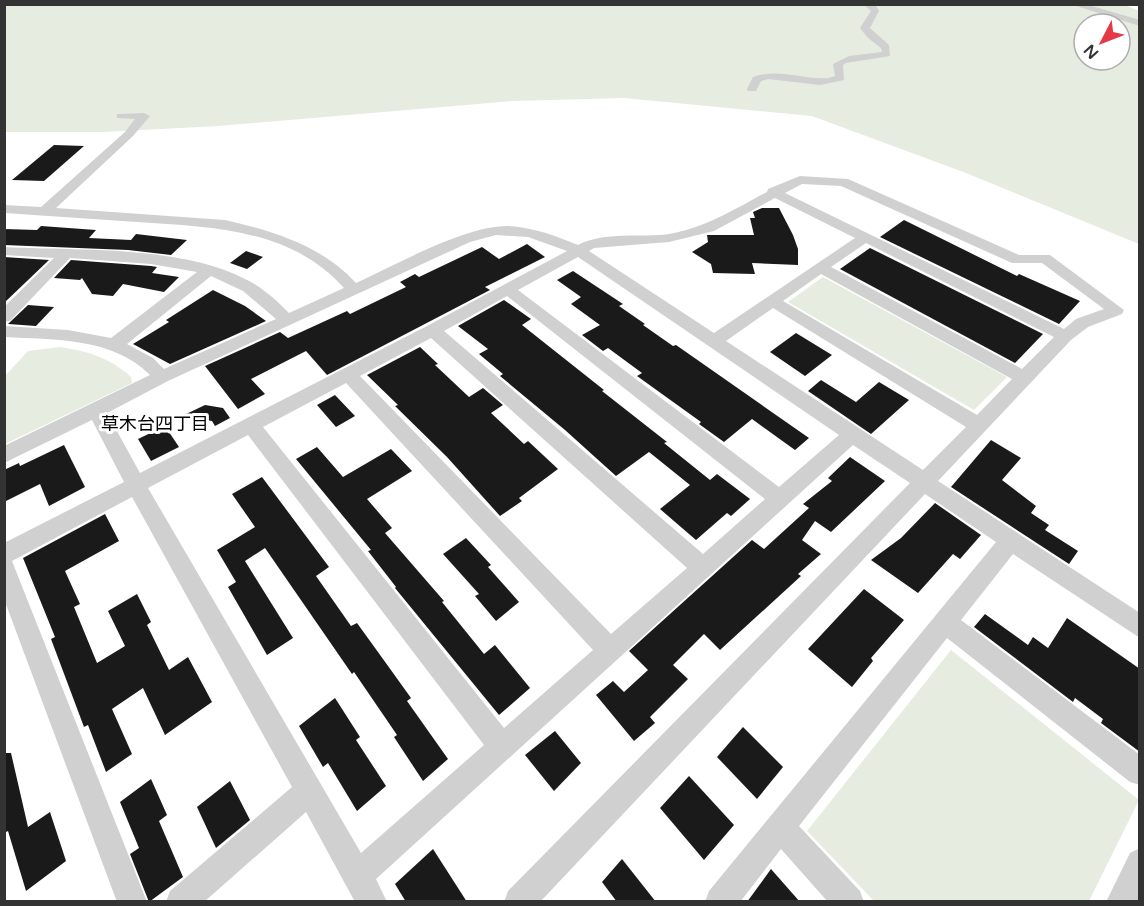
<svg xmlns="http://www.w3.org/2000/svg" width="1144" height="906" viewBox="0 0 1144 906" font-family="'Varela Round','Noto Sans JP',sans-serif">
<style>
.green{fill:#e6ecdf;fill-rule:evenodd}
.building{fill:#1a1a1a}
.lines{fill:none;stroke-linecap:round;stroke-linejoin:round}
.street{fill:#d0d0d0;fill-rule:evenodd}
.labels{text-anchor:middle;stroke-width:6;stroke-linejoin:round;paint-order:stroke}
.neighbourhood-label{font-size:18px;fill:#000;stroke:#fff}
</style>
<rect width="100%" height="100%" fill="#fff"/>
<!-- green -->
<g class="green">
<path d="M1123,4L1139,11V244L966,173L812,116L624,98L512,101L218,126L103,132H5V5ZM1084,24H1120V60H1084Z"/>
<polygon points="823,277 1007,377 974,410 788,302"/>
<path d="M60,347C88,351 110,358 131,377L132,383L5,444V376L28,351Z"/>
<polygon points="951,650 1139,800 1089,901 874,901 807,831"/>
</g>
<!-- building -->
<g class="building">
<polygon points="54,145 84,146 44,181 12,180"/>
<polygon points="762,208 779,208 793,235 798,249 798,265 752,263 755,274 713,273 711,264 692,252 708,242 707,235 754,235 750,218 755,218 753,212"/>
<polygon points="904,220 1017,276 1019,274 1080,301 1059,324 880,237"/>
<polygon points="41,226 96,230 89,238 131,240 136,234 187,240 171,255 128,250 4,245 4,229 37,230"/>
<polygon points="527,244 545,257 485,287 490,290 327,375 306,351 251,379 265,394 238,409 205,366 280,332 288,338 347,311 350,314 406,287 400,282 415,274 419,277 482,247 499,259"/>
<polygon points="870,248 1043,334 1015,363 840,269"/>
<polygon points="246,251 263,257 247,269 230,263"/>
<polygon points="4,257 49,260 4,303"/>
<polygon points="71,260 151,266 157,267 152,273 179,277 164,292 123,284 113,296 92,294 82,278 80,280 54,278"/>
<polygon points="573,271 623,304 619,306 645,324 643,325 673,346 676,345 809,438 795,450 752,419 724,442 699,424 701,422 637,376 642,373 608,348 603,351 582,335 600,325 571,304 581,297 557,280"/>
<polygon points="213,290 245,306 266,321 170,364 133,344 169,322 166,320"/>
<polygon points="504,300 531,319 522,325 604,390 602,391 667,442 664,443 710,480 717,474 750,499 731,516 727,513 696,540 660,509 690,485 649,452 616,476 565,430 500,376 503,374 479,354 488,349 458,326"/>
<polygon points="28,305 54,307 36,326 8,324"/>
<polygon points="796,333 832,355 805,376 770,352"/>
<polygon points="420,347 438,364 435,365 469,397 483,388 503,405 491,413 524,444 528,441 558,469 519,498 522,501 500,516 447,457 395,406 398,405 367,375"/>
<polygon points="821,380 856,402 879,382 909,400 871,434 808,391"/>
<polygon points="335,395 355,416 336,427 317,405"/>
<polygon points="205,405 223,408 230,418 215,426 212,421 182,416"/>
<polygon points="165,426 179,447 151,461 138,439"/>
<polygon points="991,440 1021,458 1002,480 1036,506 1031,513 1049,525 1045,530 1078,551 1069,564 951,487"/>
<polygon points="64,445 85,487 49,506 40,484 4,502 4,470 19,463 20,466"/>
<polygon points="317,447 343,477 391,449 412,471 367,499 392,528 385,533 444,601 442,602 484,654 495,645 530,688 499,715 395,588 396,587 368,551 371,550 296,459"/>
<polygon points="850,457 885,481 831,532 815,521 802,540 821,554 798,574 801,576 720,650 704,634 673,665 688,679 650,717 655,723 634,741 596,695 613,681 624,692 648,670 629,651 752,540 764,549 809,508 803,504 832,481 828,478"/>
<polygon points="262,477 329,567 316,576 351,626 357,623 383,659 411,698 407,701 448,759 423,781 394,737 397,735 354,672 352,674 265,548 245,561 293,638 267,655 228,587 236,582 217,550 255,527 232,494"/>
<polygon points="935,503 981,535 960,559 953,554 918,593 871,560 901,538"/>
<polygon points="105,514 119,541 65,571 80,604 74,607 97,663 125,646 108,611 137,594 151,622 147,625 169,670 188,657 212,702 165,735 143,688 112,709 132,754 106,772 88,725 84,727 51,639 55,637 23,558"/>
<polygon points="466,538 491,565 488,567 519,602 496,621 475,596 479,594 443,554"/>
<polygon points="864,589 904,620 871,658 873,661 852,687 808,649"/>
<polygon points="985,614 1028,645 1033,637 1048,648 1067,618 1140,669 1140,752 1101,723 1103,719 1075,698 1073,702 974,627"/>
<polygon points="335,698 360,737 356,740 386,786 357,811 328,763 323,767 299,726"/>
<polygon points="743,727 783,767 757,799 717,757"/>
<polygon points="555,731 581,763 554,791 525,755"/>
<polygon points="4,753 11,753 28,827 50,812 66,861 26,891 8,831 4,833"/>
<polygon points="689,776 734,825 704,860 660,808"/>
<polygon points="151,779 167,815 159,821 183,877 149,902 130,854 139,848 120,802"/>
<polygon points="230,781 250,820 216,848 197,807"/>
<polygon points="433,849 467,902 406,902 395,884"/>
<polygon points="622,859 656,902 617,902 602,882"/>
<polygon points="771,869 800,902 747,902"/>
</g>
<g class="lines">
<!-- street -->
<g class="street">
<path d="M863,4H875L879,11L870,28L889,45L890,56L846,63L843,65L844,80L820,85L768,79L761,81L756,91H748L747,89L753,77C780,68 802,80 829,78L835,76L833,64L849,56L882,52L881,48L868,38L860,28L871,11Z"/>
<polygon points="1070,4 1085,4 1140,20 1140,26"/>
<path d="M144,113L150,116L133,136L56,208L225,220C273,231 321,245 356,283C396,265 464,226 507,226C532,227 556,236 578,245C604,231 641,238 669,234C705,228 735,209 767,192L768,189L800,176L848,179L1019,255H1050L1124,310L1122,314L1088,327L1071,340L938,481L1140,613V638L1013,554L961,620L1140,755V785L1130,782L947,638L799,826L860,891L864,902H828L781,849L740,902H705L709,891L996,542L925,494L540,902H504L508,891L910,483L853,445L376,879L387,902H355L306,812L204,902H166L170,891L292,787L132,497L12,561L147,902H117L4,599V543L124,482L92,420L4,463V446L150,375C112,337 55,340 4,337V326L68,330L111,338L197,272L151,264L70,258L10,321L4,322V307L54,258L4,255V247C78,251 179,245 245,279C262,287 276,300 289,313L344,288C290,228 211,227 137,222C93,219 49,216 4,213V205L41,207L125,132L135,119L117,118V114ZM802,184L841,186L1012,263H1042L1104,309L1076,319L1064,329L785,193ZM775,198L855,238L714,333L589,251L594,248L669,242L714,231ZM496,235L528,237L567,251L427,326L140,473L107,413L168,381L470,242ZM866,243L1054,337L1022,369L831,267ZM578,257L839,435L779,487L518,290ZM821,274L1012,379L977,415L783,301ZM211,276L243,291L276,319L164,369L153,358L127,344ZM507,296L765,499L703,554L444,331ZM773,308L966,427L923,470L726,341ZM431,338L687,568L611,634L360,376ZM346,383L593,650L504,728L263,427ZM248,435L484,745L361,853L148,488Z"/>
<polygon points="1140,848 1140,896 1137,902 1106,902 1130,853"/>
</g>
</g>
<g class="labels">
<!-- neighbourhood labels -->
<g class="neighbourhood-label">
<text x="155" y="430">草木台四丁目</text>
</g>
</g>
<!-- border -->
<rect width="1144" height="906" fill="none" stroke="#333333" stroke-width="12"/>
<!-- north arrow -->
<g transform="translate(1102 42) rotate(228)"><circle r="28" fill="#ffffff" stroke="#adadad" stroke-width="1.5"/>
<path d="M0-4.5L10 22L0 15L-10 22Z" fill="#e63946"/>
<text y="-9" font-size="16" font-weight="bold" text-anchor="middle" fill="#333333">N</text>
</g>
</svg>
